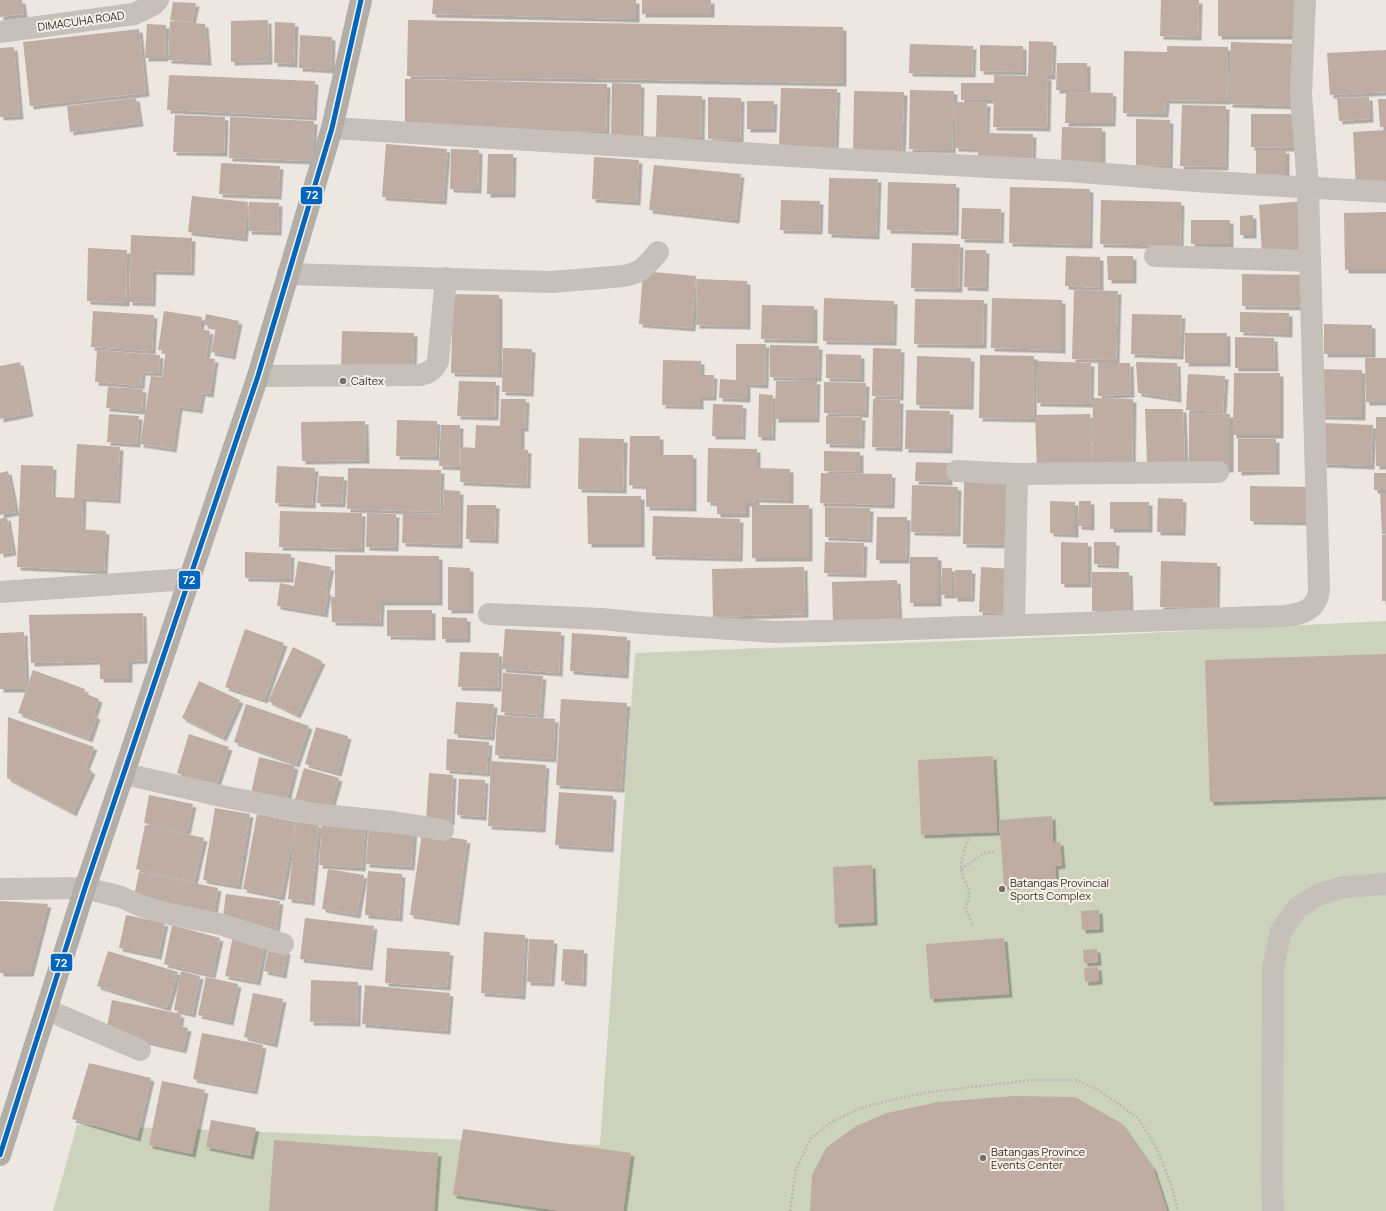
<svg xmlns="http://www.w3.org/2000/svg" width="1386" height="1211" viewBox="0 0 1386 1211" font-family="Manrope,sans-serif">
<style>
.green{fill:#ccd2bc}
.building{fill:#bfada3;filter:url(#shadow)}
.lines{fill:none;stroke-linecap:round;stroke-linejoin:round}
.path{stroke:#beb8b3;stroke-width:2.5;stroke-dasharray:2 2;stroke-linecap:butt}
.minor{stroke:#c5c0ba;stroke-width:22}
.major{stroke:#b4aea9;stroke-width:22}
.bus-1-casing{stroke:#f9f2e8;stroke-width:8}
.bus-1{stroke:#0065bd;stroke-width:5}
.poi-dot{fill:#766e69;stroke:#f9f2e8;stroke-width:1.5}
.labels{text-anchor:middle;stroke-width:4;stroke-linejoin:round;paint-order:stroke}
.street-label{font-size:11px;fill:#362d28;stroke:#f9f2e8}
.poi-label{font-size:11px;fill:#362d28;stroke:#f9f2e8;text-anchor:start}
.line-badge{stroke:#f9f2e8;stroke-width:1.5}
.badge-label{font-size:11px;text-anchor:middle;font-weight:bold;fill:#fff}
</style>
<defs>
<filter id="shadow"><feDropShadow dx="3.5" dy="3.5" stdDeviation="0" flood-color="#0004"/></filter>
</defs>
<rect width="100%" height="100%" fill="#ece7e1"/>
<!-- green -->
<polygon class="green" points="1386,621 1386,1211 53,1211 77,1125 600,1145 635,653 1109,635"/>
<!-- building -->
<g class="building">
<polygon points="0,0 22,0 24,14 0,17"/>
<polygon points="433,0 636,0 636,19 432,14"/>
<rect x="642" y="0" width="69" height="14"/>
<polygon points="1161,0 1199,0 1198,37 1160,36"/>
<polygon points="1218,0 1297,0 1298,36 1218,36"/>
<polygon points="173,2 196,3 192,22 170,20"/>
<polygon points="268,20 269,61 231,62 231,21"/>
<polygon points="408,20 843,27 843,83 407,76"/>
<polygon points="170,21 205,24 208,62 168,60"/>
<polygon points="275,22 295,23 294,64 274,63"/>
<polygon points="147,24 166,25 165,58 145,58"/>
<polygon points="139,29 146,93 30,106 23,42"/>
<polygon points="300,35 332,37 331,70 299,68"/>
<polygon points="1029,41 1053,42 1052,76 1042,76 1048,77 1047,128 993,127 994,100 961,100 961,83 994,83 994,75 1028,76"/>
<polygon points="1231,42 1299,44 1299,106 1229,104"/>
<polygon points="910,44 973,46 972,74 909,73"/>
<polygon points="980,45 1023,46 1023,72 980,71"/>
<polygon points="1167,46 1228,47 1227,101 1166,100 1165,114 1123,113 1124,51 1167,52"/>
<polygon points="14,47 20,116 0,117 0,48"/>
<polygon points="1386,50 1386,92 1330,95 1327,53"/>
<polygon points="1057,63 1087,63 1087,90 1056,90"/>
<polygon points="169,75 315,81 313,117 167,110"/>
<polygon points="405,79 607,84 606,132 405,127"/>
<polygon points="612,83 641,84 640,140 611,139"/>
<polygon points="781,88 837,89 835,149 779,147"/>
<polygon points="910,90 954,91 952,150 909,149"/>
<polygon points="854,91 904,92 902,159 853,158"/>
<polygon points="1066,92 1113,93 1112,123 1065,123"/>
<polygon points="657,95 702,96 701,138 656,137"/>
<polygon points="708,97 741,98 740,140 708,139"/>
<polygon points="1369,97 1370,119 1339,121 1337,98"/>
<polygon points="136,98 140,123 70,132 67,106"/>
<polygon points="1378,99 1386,99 1386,127 1380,127"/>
<polygon points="747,101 774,101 773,129 747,129"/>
<polygon points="956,102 987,103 986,133 1033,134 1032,165 978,164 978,149 955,148"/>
<polygon points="1182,105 1226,106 1225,167 1180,166"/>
<polygon points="1251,114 1294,114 1294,148 1251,147"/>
<polygon points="175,115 225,117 224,153 173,152"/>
<polygon points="230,117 314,121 312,161 229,158"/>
<polygon points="1136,119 1170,120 1169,166 1136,165"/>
<polygon points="1062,127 1102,128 1102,167 1061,167"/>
<polygon points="1386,130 1386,186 1356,188 1353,132"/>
<polygon points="386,144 447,149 443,201 382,197"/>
<polygon points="451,149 479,150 478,190 450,189"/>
<rect x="1256" y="150" width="30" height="32"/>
<polygon points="488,154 513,154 512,194 487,194"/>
<polygon points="594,157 639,160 637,202 592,199"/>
<polygon points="221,163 280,166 278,196 219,194"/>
<polygon points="654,165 741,174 736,220 649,210"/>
<polygon points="829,178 878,179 876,236 828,234"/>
<polygon points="888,182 956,184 955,232 887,230"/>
<polygon points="1010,187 1090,189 1089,245 1009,243"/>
<polygon points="192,196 248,202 244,238 188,232"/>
<polygon points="781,200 820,201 819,231 780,230"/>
<polygon points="1101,200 1181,202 1180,246 1100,244"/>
<polygon points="1303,201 1307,251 1262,253 1259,205"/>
<polygon points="249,202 279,203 278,232 248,231"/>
<polygon points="962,208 1001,209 1000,240 961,239"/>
<polygon points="1386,212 1386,270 1345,270 1344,213"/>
<polygon points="1253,215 1253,235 1240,235 1240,216"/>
<rect x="1191" y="220" width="39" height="24"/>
<polygon points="131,235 192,238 191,272 153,271 152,303 129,302"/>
<polygon points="912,243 960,244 959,289 911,288"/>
<polygon points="88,248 127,250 126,303 87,301"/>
<polygon points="965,250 986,250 985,288 964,287"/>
<polygon points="1066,256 1100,257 1100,288 1065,286"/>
<polygon points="1107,256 1133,256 1133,280 1108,280"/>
<polygon points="643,271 696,276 692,328 639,324"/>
<polygon points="1242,274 1307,275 1307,307 1242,306"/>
<polygon points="697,279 747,281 747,326 696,325"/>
<polygon points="1074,290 1118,291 1116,360 1072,359"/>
<polygon points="453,294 499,295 499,374 451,373"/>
<polygon points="824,298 894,301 893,342 823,341"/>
<polygon points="992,298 1062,300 1062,350 991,348"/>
<polygon points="915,299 984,300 983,345 914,344"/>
<polygon points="762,305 814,306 814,340 761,339"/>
<polygon points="93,311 154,315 152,351 91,347"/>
<polygon points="164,311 202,317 200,329 210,331 206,358 215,359 210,394 202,393 199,410 179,407 173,449 140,444 151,376 162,377 166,351 158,350"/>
<polygon points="1240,312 1289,313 1289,334 1240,332"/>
<polygon points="206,314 239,321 232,356 211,352 216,327 204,325"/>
<polygon points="1132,314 1182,315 1180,356 1131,354"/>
<polygon points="1324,324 1372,325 1372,354 1324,354"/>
<polygon points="342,331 414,333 413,373 341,371"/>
<rect x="1185" y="333" width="42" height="30"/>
<polygon points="1235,337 1274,338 1275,368 1235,368"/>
<polygon points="736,344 766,344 765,385 747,384 747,399 719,398 720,379 736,380"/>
<polygon points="770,345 819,346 818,378 770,377"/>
<polygon points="503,348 532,349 530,393 502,392"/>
<polygon points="873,348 901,349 900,397 872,396"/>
<polygon points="97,350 160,355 159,373 142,372 141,386 95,382"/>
<polygon points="826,354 861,355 861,379 826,378"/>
<polygon points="980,355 1034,356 1033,419 979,418"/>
<polygon points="917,356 971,358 970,406 916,405"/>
<polygon points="1365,358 1386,358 1386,402 1366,402"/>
<polygon points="663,360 701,361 701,375 714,375 713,397 700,397 700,406 662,405"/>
<polygon points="1037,361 1091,363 1090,404 1037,403"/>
<polygon points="20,362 30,413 0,419 0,366"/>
<polygon points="1136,362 1177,363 1178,399 1138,393"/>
<polygon points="1098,363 1130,363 1131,394 1098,396"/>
<polygon points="1318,369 1362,370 1362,417 1318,416"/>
<polygon points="1234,373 1280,373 1280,435 1233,435"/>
<polygon points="1188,374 1225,376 1223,412 1186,410"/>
<polygon points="459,381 496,382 495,417 457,416"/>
<polygon points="776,381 817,381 816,419 775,419"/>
<polygon points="824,382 866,383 865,414 824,413"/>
<polygon points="108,387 143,389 142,411 106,408"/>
<polygon points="759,394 773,395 772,437 758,437"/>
<polygon points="1093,398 1133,399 1132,472 1092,471"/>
<polygon points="501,399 526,399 525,428 521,428 521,449 528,450 527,485 460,482 461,447 475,448 476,425 500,426"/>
<polygon points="873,399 900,400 899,448 872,447"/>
<polygon points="713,404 743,405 742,436 712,436"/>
<polygon points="1145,409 1183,409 1185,462 1147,463"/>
<polygon points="906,410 950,411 949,450 905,449"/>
<polygon points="1189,413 1230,414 1230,469 1189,469"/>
<polygon points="109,414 139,416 137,444 107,442"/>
<polygon points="1090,414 1092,470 1037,471 1035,415"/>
<polygon points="826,416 862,417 861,445 826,444"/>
<rect x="1376" y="417" width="10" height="49"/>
<polygon points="397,420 437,421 436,457 396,456"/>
<polygon points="365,421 366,460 302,461 301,422"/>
<polygon points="1324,423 1373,425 1371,466 1323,464"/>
<polygon points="441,425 460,425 459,467 439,466"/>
<polygon points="630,436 660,436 660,455 693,455 693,508 646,507 646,486 629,485"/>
<polygon points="579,438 624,439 623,490 578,489"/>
<polygon points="1238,439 1276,439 1276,471 1238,472"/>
<polygon points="77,444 120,447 117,500 83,498 82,529 106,531 104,571 17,567 21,465 53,466 52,497 74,498"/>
<polygon points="708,448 757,449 757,468 790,469 790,500 756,499 756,503 746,503 746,514 717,514 717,503 707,502"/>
<polygon points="824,451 860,452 860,472 824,471"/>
<polygon points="916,462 949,463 949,482 915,481"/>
<polygon points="277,466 315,468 312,505 275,503"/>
<polygon points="348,468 441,470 440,512 347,509"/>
<polygon points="8,471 16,512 0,515 0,473"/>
<polygon points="821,473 892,474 891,505 820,503"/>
<rect x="1374" y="473" width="12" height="17"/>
<polygon points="319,476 344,477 342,504 317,503"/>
<polygon points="964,481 1013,483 1012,545 963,544"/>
<polygon points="912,485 958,487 957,533 911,532"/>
<polygon points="1250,486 1308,487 1308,522 1250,521"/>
<polygon points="444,490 460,491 459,545 402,543 403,513 443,514"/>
<polygon points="1380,493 1386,493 1386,534 1382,534"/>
<polygon points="587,496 641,496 641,544 588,544"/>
<polygon points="1158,498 1183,499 1182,532 1157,532"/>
<polygon points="1050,501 1075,502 1075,534 1050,533"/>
<polygon points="1079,501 1091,501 1091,527 1078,526"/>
<rect x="1110" y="502" width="39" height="27"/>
<polygon points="467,505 496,505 495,540 466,539"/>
<rect x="752" y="505" width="57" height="53"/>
<polygon points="825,507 870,508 869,539 825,537"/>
<polygon points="280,511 362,513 361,549 279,547"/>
<polygon points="367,513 396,514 395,548 366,547"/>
<polygon points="653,516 740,519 739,558 652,556"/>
<polygon points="7,517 13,552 0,554 0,519"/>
<polygon points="877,517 907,517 906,560 876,560"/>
<rect x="1382" y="535" width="4" height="66"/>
<polygon points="825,542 864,543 863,574 824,573"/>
<polygon points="1061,542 1088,543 1088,584 1061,584"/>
<polygon points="1094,542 1116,542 1115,565 1094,564"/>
<polygon points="245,552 291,554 290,579 245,578"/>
<polygon points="335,555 439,556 439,602 381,602 380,623 332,622 331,597 335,597"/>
<rect x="910" y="557" width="28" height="46"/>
<polygon points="298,561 331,567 326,591 328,592 324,614 277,606 280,583 294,586"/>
<polygon points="1161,561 1217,563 1216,609 1160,607"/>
<polygon points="448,567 470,568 470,610 448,610"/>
<polygon points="804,567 805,614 713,617 712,569"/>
<polygon points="981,567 1012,569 1009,614 979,612"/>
<polygon points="942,568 952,568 952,595 941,595"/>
<polygon points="955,570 972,570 971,598 954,598"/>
<polygon points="1092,572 1129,572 1130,611 1092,611"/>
<polygon points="897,580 899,620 833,622 832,582"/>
<polygon points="387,610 432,610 432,637 387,636"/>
<polygon points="143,613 144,660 129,661 129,679 100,679 100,661 31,663 29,615"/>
<polygon points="442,617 467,618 467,639 442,639"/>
<polygon points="245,629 284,643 264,700 225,687"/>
<polygon points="505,629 561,632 559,673 502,669"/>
<polygon points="24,632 26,689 0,689 0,633"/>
<polygon points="572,633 627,637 625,675 570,671"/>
<polygon points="293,647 322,661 297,715 268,701"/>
<polygon points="460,652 499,653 498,688 458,687"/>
<polygon points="1386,654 1386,796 1210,802 1205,660"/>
<polygon points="33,670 85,689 84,693 99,699 94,715 97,716 89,739 18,713"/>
<polygon points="503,673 543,676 540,715 501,712"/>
<polygon points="199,681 240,700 223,738 182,718"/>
<polygon points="561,699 627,703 621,789 556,785"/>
<polygon points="456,702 494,704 491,737 454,734"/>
<polygon points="246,704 309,726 296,764 234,742"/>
<polygon points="497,715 555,719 553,759 495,755"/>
<polygon points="8,717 94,747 86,767 92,771 73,813 7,778"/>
<polygon points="316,727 348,736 338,773 305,764"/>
<polygon points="189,734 229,747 216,786 177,773"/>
<polygon points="447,739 489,742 487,773 446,770"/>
<polygon points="993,756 997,832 921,835 918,760"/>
<polygon points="259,757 295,766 285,807 250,798"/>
<polygon points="491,761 546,765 542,829 488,826"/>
<polygon points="304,768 339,778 329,813 294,803"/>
<polygon points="429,773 453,775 451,822 426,821"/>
<polygon points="459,779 485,780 483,817 457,815"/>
<polygon points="559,792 613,796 610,849 555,845"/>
<polygon points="149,795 193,804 187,832 144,823"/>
<polygon points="215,808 250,814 238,886 203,880"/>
<polygon points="257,814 296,822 281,897 243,889"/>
<polygon points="1052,816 1053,843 1060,842 1062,865 1055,866 1056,883 1004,886 999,820"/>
<polygon points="296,822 319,824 311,902 288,899"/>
<polygon points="322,823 365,826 362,868 319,865"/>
<polygon points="145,825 204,838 194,882 136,869"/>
<polygon points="369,826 414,829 411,867 366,864"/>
<polygon points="422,833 467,840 456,922 410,915"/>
<polygon points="872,865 874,922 835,924 833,867"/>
<polygon points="328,869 364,875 357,915 322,909"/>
<polygon points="368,871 402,874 399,918 365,915"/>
<polygon points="139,872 218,888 213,917 133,901"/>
<polygon points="226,894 280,901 276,930 222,923"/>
<polygon points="0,901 48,904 30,973 0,973"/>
<polygon points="1099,910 1100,929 1082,930 1081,911"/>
<polygon points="126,915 165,923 158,956 119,948"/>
<polygon points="305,918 374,926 369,967 300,959"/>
<polygon points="172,925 220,938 212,975 164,964"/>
<polygon points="484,932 525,935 522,996 481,993"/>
<polygon points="233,936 265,943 257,982 225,976"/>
<polygon points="1004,938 1009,994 930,999 926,944"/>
<polygon points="529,939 554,940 551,983 527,982"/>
<polygon points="269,947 287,951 283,975 264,971"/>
<polygon points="387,948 450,952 447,987 385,983"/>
<polygon points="563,949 584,950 583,983 561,981"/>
<polygon points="1097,949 1098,962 1084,963 1083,950"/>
<polygon points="108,951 178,972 167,1008 97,986"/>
<polygon points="1098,967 1099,981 1085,982 1084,968"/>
<polygon points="181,971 200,976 192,1014 174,1010"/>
<polygon points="206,977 238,984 230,1022 198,1015"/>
<polygon points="311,980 358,982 357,1023 310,1022"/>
<polygon points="365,985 450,993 447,1031 362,1024"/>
<polygon points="253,993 283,999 274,1044 244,1037"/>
<polygon points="112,1000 181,1014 179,1026 188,1028 183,1050 106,1032"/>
<polygon points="202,1033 263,1045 254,1091 193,1079"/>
<polygon points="89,1063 151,1078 137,1138 72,1119"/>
<polygon points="162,1081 205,1090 192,1154 149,1145"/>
<polygon points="1014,1096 1075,1097 1121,1123 1153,1168 1167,1211 810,1211 812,1175 826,1148 856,1126 887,1113 938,1102"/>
<polygon points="211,1120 256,1128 250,1156 206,1147"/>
<polygon points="463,1129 631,1153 623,1211 561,1211 453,1195"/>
<polygon points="274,1140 438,1153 434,1211 269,1211"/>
</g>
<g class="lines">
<!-- path -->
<g class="path">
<path d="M972,836C966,842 966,845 964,853C963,858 960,863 961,868C962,885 976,887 965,907L973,926"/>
<polyline points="961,869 983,854 996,851"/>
<polyline points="790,1211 796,1169 811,1138 833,1121 864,1107 900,1098 930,1092 1032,1080 1077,1080 1100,1091 1138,1118 1157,1149 1171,1184 1178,1211"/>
</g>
<!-- minor -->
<g class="minor">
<polyline points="0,32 134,14 153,5 158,0"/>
<polyline points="332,128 840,159 1068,171 1196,181 1386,192"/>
<polyline points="1155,256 1310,261"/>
<path d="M288,274L552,282L624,276C643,272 646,266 658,252"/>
<path d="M258,376L420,375C429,373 434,370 438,361L446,278"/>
<polyline points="957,471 1017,474 1218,472"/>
<polyline points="0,592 189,579"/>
<path d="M489,614L602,619L641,623L774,632L882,630L1285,616C1302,614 1317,610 1319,590L1308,187L1301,94L1305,0"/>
<polyline points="1014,625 1017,474"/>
<polyline points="125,774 226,797 314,814 393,822 443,830"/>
<polyline points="0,889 85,888 121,897 141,906 165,913 220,924 283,944"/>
<polyline points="47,1010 140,1050"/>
<polyline points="1273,1211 1272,1182 1273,970 1280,933 1297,908 1318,895 1343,887 1386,884"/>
</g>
<!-- major -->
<polyline class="major" points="0,1155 85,888 258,376 332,128 361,0"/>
<!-- bus-1 casing -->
<g class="bus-1-casing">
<polyline id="bus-1" points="0,1155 85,888 258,376 332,128 361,0"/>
</g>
<!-- bus-1 -->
<use href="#bus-1" class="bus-1"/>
</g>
<!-- markers -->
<g class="poi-dot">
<circle cx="343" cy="381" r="4"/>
<circle cx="1002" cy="889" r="4"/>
<circle cx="983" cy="1158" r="4"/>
</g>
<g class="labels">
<!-- street labels -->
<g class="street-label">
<text transform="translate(81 21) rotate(-8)" y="4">DIMACUHA ROAD</text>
</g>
<!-- poi labels -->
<g class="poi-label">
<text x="351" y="385">Caltex</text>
<text x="1010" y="887">Batangas Provincial<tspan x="1010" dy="13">Sports Complex</tspan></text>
<text x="991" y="1156">Batangas Province<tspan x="991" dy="13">Events Center</tspan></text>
</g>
</g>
<g class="line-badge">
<rect x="300" y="186" width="23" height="19" rx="4" fill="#0065bd"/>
<rect x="178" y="570" width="23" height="20" rx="4" fill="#0065bd"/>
<rect x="50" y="953" width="23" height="19" rx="4" fill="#0065bd"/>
</g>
<g class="badge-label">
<text x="312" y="199">72</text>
<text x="189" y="584">72</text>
<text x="61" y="967">72</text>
</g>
</svg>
